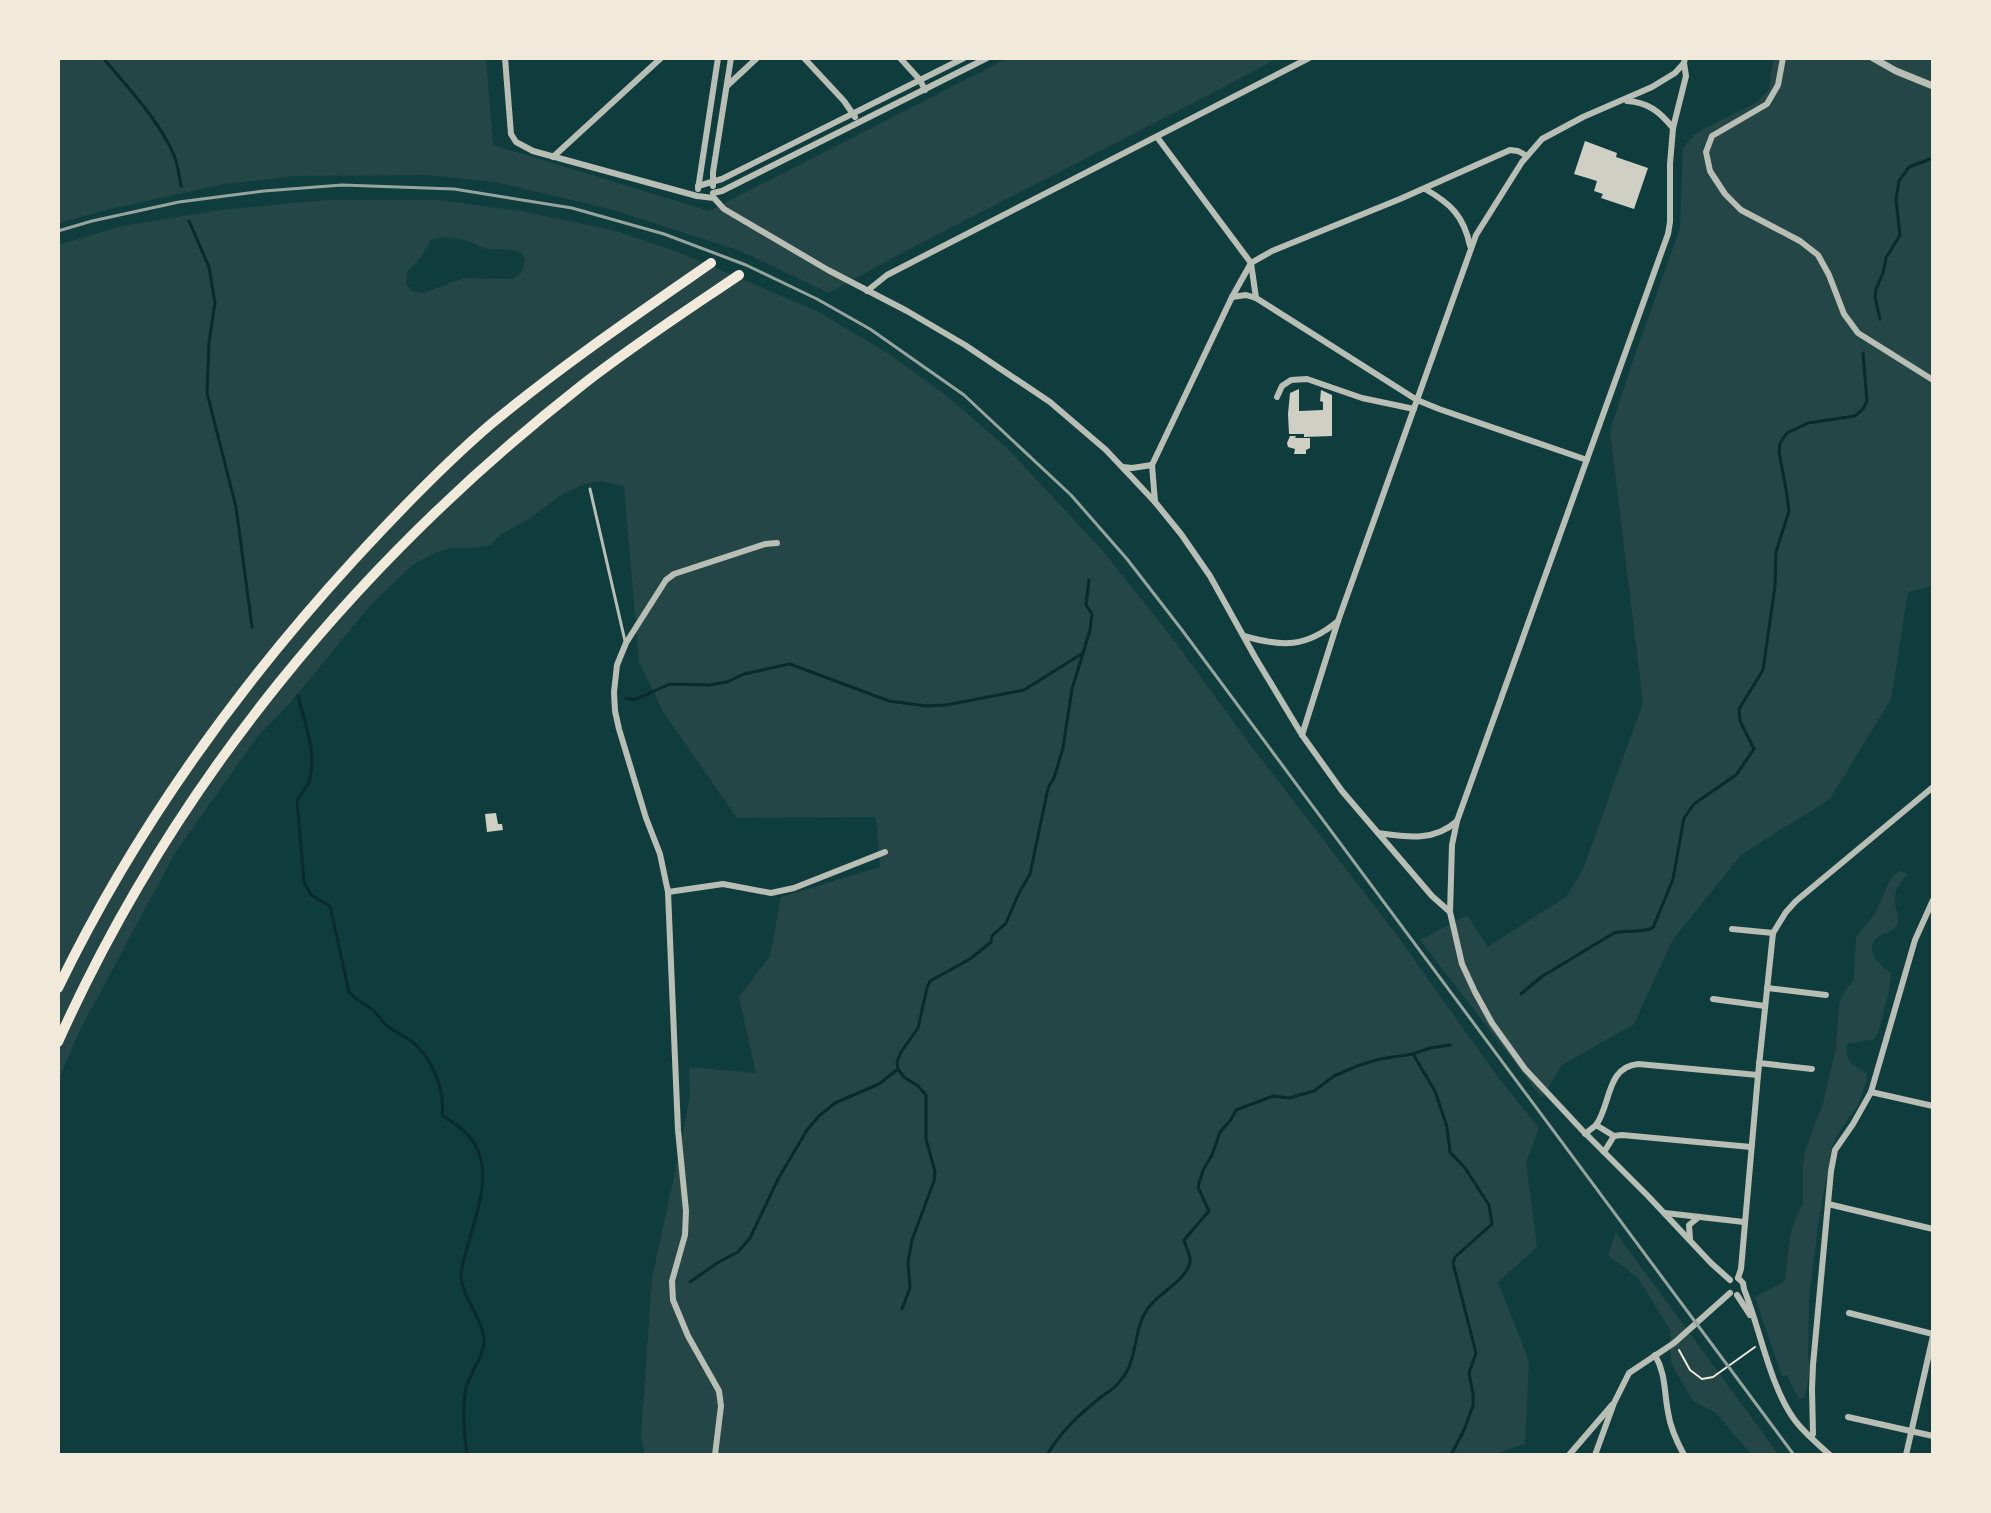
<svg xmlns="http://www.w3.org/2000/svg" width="1991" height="1513" viewBox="0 0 1991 1513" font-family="'Varela Round',sans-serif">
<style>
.green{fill:#244646;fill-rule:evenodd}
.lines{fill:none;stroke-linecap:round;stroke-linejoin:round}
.stream{stroke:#0a2a2b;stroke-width:3}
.building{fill:#cfcfc3}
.path{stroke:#f1e9da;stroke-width:2}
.service{stroke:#b8beb3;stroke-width:3}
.minor{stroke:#b8beb3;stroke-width:6}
.tertiary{stroke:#b8beb3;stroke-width:7}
.motorway{stroke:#f1e9da;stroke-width:10}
.rail{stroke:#97a49c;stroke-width:3}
</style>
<rect width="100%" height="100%" fill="#0f3d3e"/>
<!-- green -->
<g class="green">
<polygon points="58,58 486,58 493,145 709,211 1008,58 1277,58 1228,85 894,257 829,293 738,250 610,209 495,182 427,175 297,176 224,184 115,208 58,223"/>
<polygon points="1773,58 1933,58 1933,586 1908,592 1891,699 1830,799 1742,854 1673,939 1634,1024 1562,1065 1542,1098 1420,940 1467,915 1488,947 1567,896 1583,869 1643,703 1610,431 1633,361 1680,228 1683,148 1696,133 1757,102 1769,89"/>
<path d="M327,200H439L520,211L613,230L678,252L817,311L889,354L947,396L1007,448L1103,551L1170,635L1252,747L1396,934L1497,1076L1539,1128L1526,1162L1537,1247L1498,1282L1529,1361L1525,1444L1492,1455H645L641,1436L652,1278L683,1135L690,1094L689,1067L756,1073L739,997L770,956L781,897L880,867L876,817L737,818L664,713L639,662L624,486L601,481L584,484L561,495L529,519L501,534L490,545L475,548H450L435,553L412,565L369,607L290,703L257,737L175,853L79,1032L58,1081V245L123,226L220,210ZM446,237C452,238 459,239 465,240C472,242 477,246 484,248C496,252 530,243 524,265C522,273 519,276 512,279L464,278L423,293L412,291L406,283L407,272L421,257L431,240Z"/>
<path d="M1901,871L1907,874C1897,887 1892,893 1896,909C1898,914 1899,917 1898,922C1895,933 1885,931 1878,937C1863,949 1880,966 1891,973L1889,991L1878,1033L1874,1039L1847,1044C1844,1061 1854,1066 1867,1073V1080L1858,1105L1837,1135L1832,1147L1819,1218L1809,1299L1808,1355L1810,1370L1805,1397L1799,1399L1787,1375L1782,1376L1755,1297L1785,1281L1790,1236L1794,1223L1803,1203V1166L1805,1151L1823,1103L1836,1048L1839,1005L1841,997L1854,979L1856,937L1875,914L1890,880L1895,874Z"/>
<polygon points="1616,1233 1779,1455 1752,1455 1716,1413 1693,1401 1671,1363 1670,1330 1638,1278 1608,1255"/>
</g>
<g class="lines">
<!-- stream -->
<g class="stream">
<path d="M103,58C127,86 160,122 174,155C178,165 179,176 181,186"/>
<polyline points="189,221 209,267 215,303 209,342 207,393 236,507 252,627"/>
<polyline points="1880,319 1875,297 1876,289 1883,273 1886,258 1900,235 1896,200 1899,181 1909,167 1933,158"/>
<path d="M298,696C304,721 317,752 310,778C309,786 301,793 297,800L304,882L311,895L330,906L349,992C355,999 361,1002 369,1007C376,1011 380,1019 386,1025C395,1033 409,1037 417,1046C434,1063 445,1092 442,1115C453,1123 467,1131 474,1143C492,1172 478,1208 470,1238C467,1249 462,1262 461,1274C461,1298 485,1320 484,1343C484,1356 469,1374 466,1388C462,1409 464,1434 467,1455"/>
<polyline points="626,698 634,700 670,684 709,685 727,682 744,674 790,664 889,701 926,706 946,705 1024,690 1083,653 1090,630 1092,614 1086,605 1089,580"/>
<path d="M1521,994L1541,977L1614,933C1627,930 1641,933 1653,928L1673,879L1684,818L1694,804L1736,775L1754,749L1740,721L1739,709L1763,670L1775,586L1776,552L1789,511L1787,495L1779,452L1780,443L1787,433L1808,423L1855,416L1863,409L1867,401L1863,353"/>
<polyline points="1413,1054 1435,1091 1447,1127 1450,1152 1465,1168 1489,1205 1492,1224 1455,1257 1453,1263 1476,1353 1469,1373 1473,1394 1473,1406 1464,1430 1451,1455"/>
<polyline points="690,1282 717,1263 738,1252 750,1238 778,1179 807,1130 819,1116 835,1103 879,1084 898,1069"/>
<polyline points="902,1309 910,1288 908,1262 912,1240 934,1181 935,1172 926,1139 926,1095 918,1086 904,1077 898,1069 897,1062 901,1052 918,1028 927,988 930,981 970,959 991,942 992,936 1006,923 1019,893 1030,874 1047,793 1049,786 1054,778 1063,748 1072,689 1083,653"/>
<path d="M1047,1455C1060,1432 1080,1414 1101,1397C1108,1392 1115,1388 1120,1381C1139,1361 1132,1328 1149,1307C1159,1293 1179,1285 1188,1268C1194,1258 1186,1250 1184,1240L1209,1211L1198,1187L1203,1170L1212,1155L1220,1132L1230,1121L1236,1110L1273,1096L1289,1098L1314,1091L1334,1076L1357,1066L1380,1059L1413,1054L1430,1048L1450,1045"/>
</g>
</g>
<!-- building -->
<g class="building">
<polygon points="1585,141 1617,153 1616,157 1648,168 1634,209 1601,198 1603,194 1594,191 1597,181 1574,174"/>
<polygon points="1299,389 1299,411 1323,410 1323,402 1320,401 1321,390 1332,395 1332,436 1304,437 1304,434 1289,434 1288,414 1290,393"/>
<polygon points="1290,436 1296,436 1295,438 1310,438 1310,448 1306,450 1306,454 1294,454 1295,449 1288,447 1287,443"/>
<polygon points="496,813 498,824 502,824 503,830 487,832 485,814"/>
</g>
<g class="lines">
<!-- path -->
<polyline class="path" points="1679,1350 1690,1370 1702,1379 1713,1377 1755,1347"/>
<!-- service -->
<polyline class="service" points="590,489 625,641"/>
<!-- minor -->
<g class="minor">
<polyline points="505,58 511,134 516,142 533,151 697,196 714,198 724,209 828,270 907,311 965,345 1050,402 1106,450 1155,502 1181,534 1210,576 1255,657 1302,735 1342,791 1432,896 1450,912"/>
<polyline points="804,58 844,101 855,117"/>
<polyline points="900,58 920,80 925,90"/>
<polyline points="1783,58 1778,85 1767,104 1712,136 1706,152 1710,171 1725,194 1741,210 1800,241 1818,255 1829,275 1844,314 1858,333 1933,380"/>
<polyline points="728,85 757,58"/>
<path d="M1627,101C1648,102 1660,112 1673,128"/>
<polyline points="1157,137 1251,263 1256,298"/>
<polyline points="553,157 661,58"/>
<polyline points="698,186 722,179 964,58"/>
<polyline points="713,186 713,172 731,58"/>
<polyline points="698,189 718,58"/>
<path d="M1425,189C1450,203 1464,216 1470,246"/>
<polyline points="713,193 722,191 987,58"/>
<polyline points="867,291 887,275 1309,58"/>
<polyline points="1232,297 1246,295 1256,298 1417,400 1439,409 1587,460"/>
<polyline points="1277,397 1282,386 1291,380 1307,379 1362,398 1414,409"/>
<polyline points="1123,467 1132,468 1152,465"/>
<polyline points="1155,502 1152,465 1232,297 1251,263 1272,251 1400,199 1510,150 1518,151 1527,156"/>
<path d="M1244,636C1282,647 1306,648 1338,621"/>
<polyline points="1302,735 1338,621 1476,235 1522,162 1542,139 1583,117 1652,87 1675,73 1684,63 1685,58"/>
<polyline points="1457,821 1452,845 1450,912 1462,964 1475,992 1492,1023 1525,1069 1582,1130 1648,1196 1711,1263 1730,1280"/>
<path d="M1378,833C1406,837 1434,842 1457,821L1668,234L1670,222V164L1673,128L1686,76L1684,63"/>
<polyline points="668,892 723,884 771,893 794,888 885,852"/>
<polyline points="1732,929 1773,933"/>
<polyline points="1767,988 1826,995"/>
<polyline points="1713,999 1765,1006"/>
<polyline points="1759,1063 1812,1069"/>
<polyline points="1871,1092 1933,1106"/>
<polyline points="1596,1125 1614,1136"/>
<path d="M1585,1134C1586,1133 1595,1126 1596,1125C1611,1105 1606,1067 1638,1064L1758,1075"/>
<polyline points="1604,1152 1614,1136 1622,1135 1751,1147"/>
<polyline points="1828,1204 1933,1229"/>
<polyline points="1665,1213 1744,1222"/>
<polyline points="1690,1239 1689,1225 1699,1217"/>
<polyline points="1738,1278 1741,1269 1758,1075 1773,933 1786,912 1796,901 1933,787"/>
<path d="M1738,1278L1743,1283L1744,1289C1760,1329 1770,1386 1794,1419C1804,1433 1818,1444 1830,1455"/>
<polyline points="1737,1295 1750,1315"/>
<polyline points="1849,1313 1933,1334"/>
<path d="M1655,1355C1666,1374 1664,1392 1668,1412C1670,1427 1677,1442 1684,1455"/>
<polyline points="1848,1417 1933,1436"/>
<polyline points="1811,1437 1813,1434 1812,1389 1813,1365 1831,1171 1835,1150 1853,1124 1871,1092 1915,940 1933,900"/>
<polyline points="715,1455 721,1406 719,1391 688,1336 673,1300 672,1281 685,1235 686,1211 678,1130 668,892 660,854 646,818 619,729 615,711 614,692 617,665 626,643 666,580 674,574 765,544 777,543"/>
<polyline points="1569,1455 1612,1405"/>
<polyline points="1595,1455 1614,1403 1629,1373 1674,1343 1730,1293"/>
<polyline points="1906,1455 1933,1336"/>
</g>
<!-- tertiary -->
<polyline class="tertiary" points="1873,58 1896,71 1933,86"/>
<!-- motorway -->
<g class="motorway">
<path d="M58,988C134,831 236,689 353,561C397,513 442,466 491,424C561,366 636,315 711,263"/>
<path d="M58,1042C174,783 358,561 581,386C632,346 686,311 739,275"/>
</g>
<!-- rail -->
<polyline class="rail" points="58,231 92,221 179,202 264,191 342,185 454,189 572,208 664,234 746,265 817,299 870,329 964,395 1071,495 1127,559 1182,630 1794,1455"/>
</g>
<!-- border -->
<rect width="1991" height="1513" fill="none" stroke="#f1e9da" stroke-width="120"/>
</svg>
